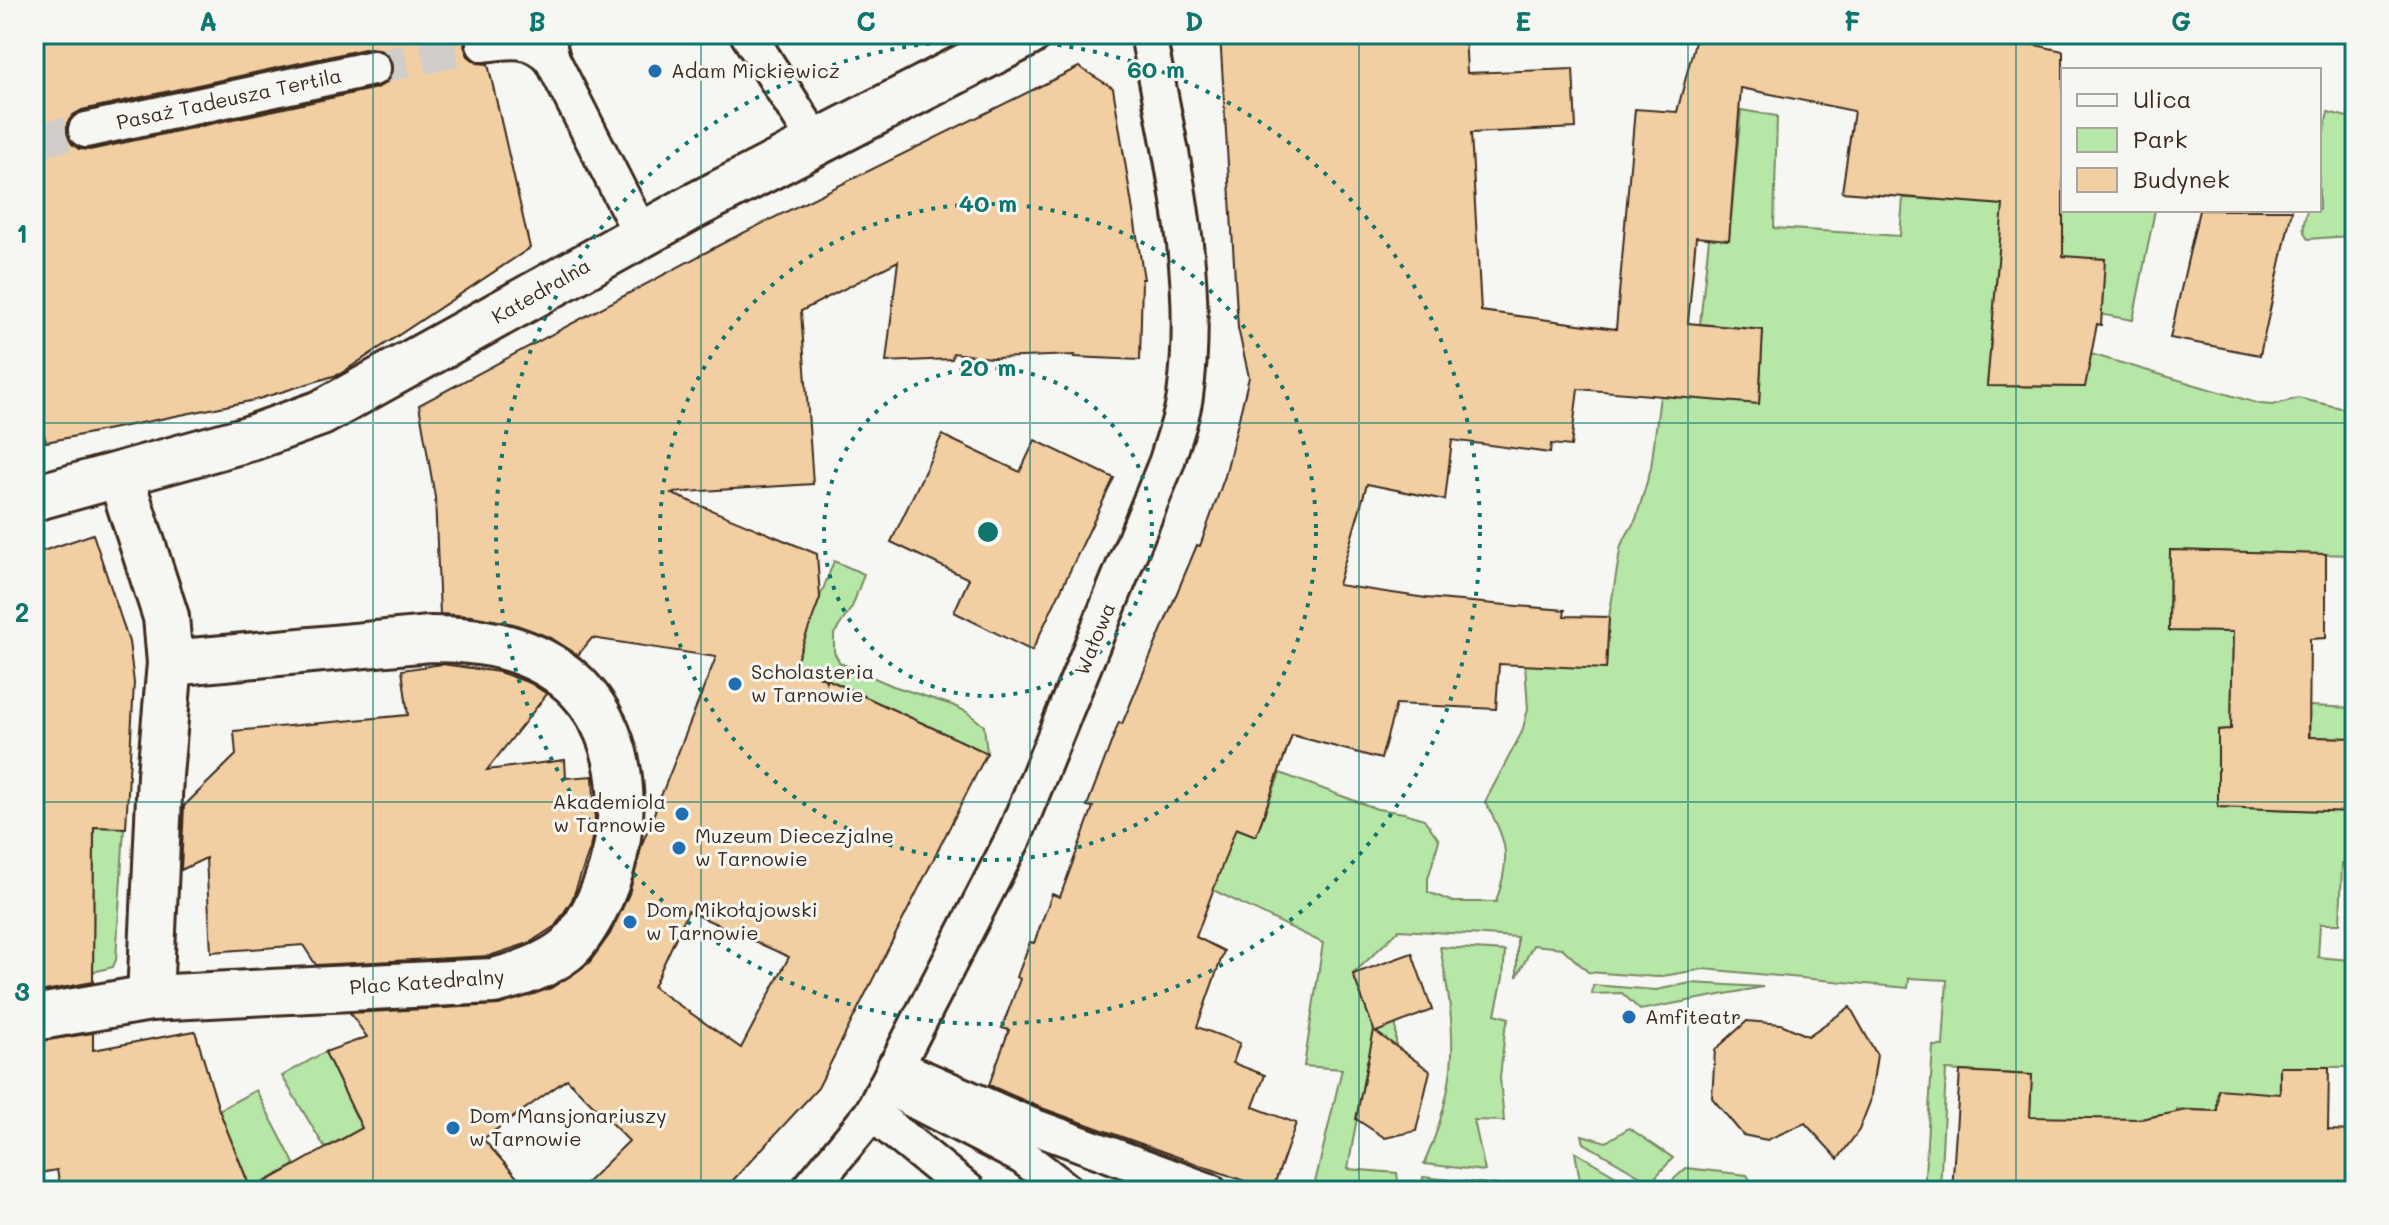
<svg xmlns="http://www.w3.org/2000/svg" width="2389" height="1225" viewBox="0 0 2389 1225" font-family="Mali,sans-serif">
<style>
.green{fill:#b6e7a7;stroke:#788862;stroke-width:2}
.building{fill:#f1cfa2;stroke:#3b2a1e;stroke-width:2;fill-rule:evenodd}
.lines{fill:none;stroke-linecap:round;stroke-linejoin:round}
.pedestrian-tunnel{stroke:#d1cdc8;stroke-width:34;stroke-dasharray:34 17;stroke-linecap:butt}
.pedestrian-casing{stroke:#3b2a1e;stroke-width:40}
.minor-casing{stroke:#3b2a1e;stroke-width:50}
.pedestrian{stroke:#f6f6f2;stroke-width:34}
.minor{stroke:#f6f6f2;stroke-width:44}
.grid{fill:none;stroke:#0f766e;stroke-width:2;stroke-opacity:0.55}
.ring{fill:none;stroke:#0f766e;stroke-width:4;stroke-dasharray:4 8}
.poi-dot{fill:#1f6fb2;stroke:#f6f6f2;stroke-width:3}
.labels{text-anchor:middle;stroke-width:6;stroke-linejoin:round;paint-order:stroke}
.poi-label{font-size:20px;fill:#3b2a1e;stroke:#f6f6f2;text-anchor:start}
.street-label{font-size:20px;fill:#3b2a1e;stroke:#f6f6f2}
.centre{fill:#0f766e;stroke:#f6f6f2;stroke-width:4}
.ring-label{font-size:24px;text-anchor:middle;font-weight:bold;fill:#0f766e;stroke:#f6f6f2;stroke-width:6;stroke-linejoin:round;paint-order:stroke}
.neatline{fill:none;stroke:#0f766e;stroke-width:3}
.grid-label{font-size:26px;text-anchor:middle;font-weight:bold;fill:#0f766e}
</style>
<rect width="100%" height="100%" fill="#f6f6f2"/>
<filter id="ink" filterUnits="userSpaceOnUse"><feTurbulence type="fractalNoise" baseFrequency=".0125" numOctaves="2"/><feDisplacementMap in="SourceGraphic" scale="16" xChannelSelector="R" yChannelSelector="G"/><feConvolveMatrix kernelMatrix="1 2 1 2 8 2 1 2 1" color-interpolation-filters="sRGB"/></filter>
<g filter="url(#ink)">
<!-- green -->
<g class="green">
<path d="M1741,110L1777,116L1774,228L1900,236L1903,198L1941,200L1946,133L2063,210H2155L2133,320L2099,314L2105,259L2089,258V265L1999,251L1987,386L2084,387L2091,354L2260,404L2273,405L2298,398L2350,410L2355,401V555L2170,550L2169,631L2233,632L2231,729L2218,730V807L2355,812V864H2342L2340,924H2320L2318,957L2349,960L2351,943H2355V1067H2280L2279,1127L2218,1090L2217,1111L2177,1109L2175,1122L2159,1115L2141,1119L2029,1126L2032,1075L1946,1070L1940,1191H1924L1933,1046H1943L1947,980L1909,978L1908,988L1704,969L1657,977L1588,972L1562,948L1533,945L1517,977V937L1399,930L1353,974L1375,1032L1396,1024V1053L1367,1060L1348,1169L1397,1173L1399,1191H1313L1342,1069L1304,1066L1323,943L1213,890L1235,828L1256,836L1280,773L1377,809L1404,813L1424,819L1439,840L1428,879V892L1453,902H1496C1511,858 1508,841 1485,802L1522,732L1528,709L1525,664L1606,669L1609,617L1621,545L1636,519L1651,468L1660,396L1759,404L1763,330L1700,324L1709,238L1729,240Z"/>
<path d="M2328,112L2355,119V224L2349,236L2308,239C2300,231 2305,220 2307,210H2319V154Z"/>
<polygon points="834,561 864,574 852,607 834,634 834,652 840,663 893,686 952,705 967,712 984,726 987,753 794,664"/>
<polygon points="2309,706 2355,708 2355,738 2310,737"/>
<polygon points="94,827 124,828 116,960 113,967 93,972"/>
<path d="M1440,947L1505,951L1503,978L1495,1014L1509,1018L1505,1030L1500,1078L1504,1121L1474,1120L1485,1171L1424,1164C1460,1080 1457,1035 1440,947Z"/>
<polygon points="1691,983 1763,987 1640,1010 1622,993 1592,994 1593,985 1656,990"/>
<polygon points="325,1052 362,1128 325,1148 282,1076"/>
<polygon points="256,1090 295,1165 251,1189 219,1110"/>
<polygon points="1629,1128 1673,1158 1651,1182 1584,1143 1582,1135 1606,1142"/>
<polygon points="1575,1152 1642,1191 1582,1191"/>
<polygon points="1686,1168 1747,1175 1756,1189 1835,1191 1661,1191"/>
<polygon points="1423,1177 1550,1191 1422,1191"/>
</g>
<!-- building -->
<g class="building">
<path d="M34,34H467L464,46L468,56L477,63L488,64L530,248L340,374L255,400L46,442L34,399ZM369,48L378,49L387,54L393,65L392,73L387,82L377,88L90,150L79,149L72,144L67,135V123L73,115L82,110Z"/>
<polygon points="1220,34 1465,34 1467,73 1573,69 1576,128 1471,133 1481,311 1616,329 1635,109 1677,112 1697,34 1985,34 2063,51 2063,256 2105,259 2101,325 2097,324 2085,387 1987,386 2003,205 1842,192 1854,111 1741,88 1729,240 1696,237 1688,323 1763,330 1759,404 1578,389 1571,446 1551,444 1550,453 1452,440 1445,500 1367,484 1338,585 1426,598 1565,610 1564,616 1609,617 1606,669 1499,664 1496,709 1396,704 1381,759 1292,735 1256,836 1236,828 1196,937 1224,951 1197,1027 1240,1043 1233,1063 1265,1075 1253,1107 1296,1123 1272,1191 1039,1107 989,1085 1009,1030 1002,1028 1020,979 1017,977 1030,942 1034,943 1052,894 1060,897 1093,807 1087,806 1119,722 1122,724 1197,545 1200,546 1225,476 1249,377 1238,328"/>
<path d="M1079,67L1113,88L1144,279H1142L1140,360L1074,357L1075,355L991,358L953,353L952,359L886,362L898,261L801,311L813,484L670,493L817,554L820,598L795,665L825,679L826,682L827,679L987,753L818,1088L723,1191H578L629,1141L567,1079L483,1139L529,1191H61L57,1170L34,1174V1042L93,1033V1050L195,1031L219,1110L251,1190L362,1128L325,1052L367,1037L350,1013L499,1005L551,988L589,963L610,934L629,894L642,844L716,657L592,638L578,655L551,638L514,624L472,616L440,614L435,497L419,405L729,240ZM688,911L789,957L741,1048L653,987Z"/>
<polygon points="2199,210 2292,210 2260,355 2170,338"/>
<polygon points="942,435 1020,472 1035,440 1114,478 1032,651 954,612 969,579 891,542"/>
<polygon points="93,534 129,642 134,683 126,828 94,827 93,982 34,993 34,554"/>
<polygon points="2170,550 2326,554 2326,638 2310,639 2309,737 2355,738 2355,812 2218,807 2218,730 2231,729 2233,632 2169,631"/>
<polygon points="442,664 499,672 530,683 547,694 487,770 565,760 566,778 593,776 595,821 590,849 572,900 555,926 529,943 489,956 316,965 303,945 211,952 206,858 181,870 184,806 236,755 234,731 408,715 402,670"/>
<polygon points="1412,953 1432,1010 1376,1032 1430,1071 1416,1131 1385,1138 1356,1119 1374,1030 1353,974"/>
<polygon points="1850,1007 1877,1055 1870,1102 1859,1130 1838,1159 1805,1123 1767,1140 1743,1135 1712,1098 1715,1050 1747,1021 1781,1024 1808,1036"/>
<polygon points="2280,1067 2329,1067 2328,1130 2355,1131 2355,1191 1952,1191 1960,1071 2032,1075 2030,1117 2141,1119 2187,1110 2217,1111 2218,1089 2280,1094"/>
</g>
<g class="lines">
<!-- pedestrian-tunnel -->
<g class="pedestrian-tunnel">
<polyline points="373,68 484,44"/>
<polyline points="34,141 86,130"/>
</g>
<!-- pedestrian casing -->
<g class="pedestrian-casing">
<g id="pedestrian">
<polyline points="546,34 552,59 641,234"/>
<polyline points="748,34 816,142"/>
<path d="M484,44C511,40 532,37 552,59"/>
<polyline points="86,130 373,68"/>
<polyline points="895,1066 1032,1126 1209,1191"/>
<polyline points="886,1086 1023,1157 1067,1191"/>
<polyline points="872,1113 968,1191"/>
<path d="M808,1191L872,1113L1014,837L1167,461C1173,440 1182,418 1185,396C1202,275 1170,152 1148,34"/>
</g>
</g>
<!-- minor casing -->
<g class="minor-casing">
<g id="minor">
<polyline points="120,475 166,617 170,663 160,775 150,998"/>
<polyline points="34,498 251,438 321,413 694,206 1028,34"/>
<path d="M34,1018L150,998L493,981C519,975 544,967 566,950C577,941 587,924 594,911C631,842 634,740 573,683C533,647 482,639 430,639L170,663"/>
</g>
</g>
<!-- pedestrian -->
<use href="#pedestrian" class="pedestrian"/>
<!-- minor -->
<use href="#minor" class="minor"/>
</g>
</g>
<!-- grid -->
<path class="grid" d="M373,34V1191M701,34V1191M1030,34V1191M1359,34V1191M1688,34V1191M2016,34V1191M34,423H2355M34,802H2355"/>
<!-- distance rings -->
<g class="ring">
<circle cx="988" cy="532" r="164"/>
<circle cx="988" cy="532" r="328"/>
<circle cx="988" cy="532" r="492"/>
</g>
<!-- markers -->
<g class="poi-dot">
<circle cx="655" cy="71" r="8"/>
<circle cx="735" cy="684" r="8"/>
<circle cx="682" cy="814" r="8"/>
<circle cx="679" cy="848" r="8"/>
<circle cx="630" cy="922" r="8"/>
<circle cx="1629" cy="1017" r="8"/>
<circle cx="453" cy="1128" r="8"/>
</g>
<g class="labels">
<!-- poi labels -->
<g class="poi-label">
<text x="671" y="78">Adam Mickiewicz</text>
<text x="751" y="679">Scholasteria<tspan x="751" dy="23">w Tarnowie</tspan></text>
<text x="666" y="809" text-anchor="end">Akademiola<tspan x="666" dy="23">w Tarnowie</tspan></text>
<text x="695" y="843">Muzeum Diecezjalne<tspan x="695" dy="23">w Tarnowie</tspan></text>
<text x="646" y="917">Dom Mikołajowski<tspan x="646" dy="23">w Tarnowie</tspan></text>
<text x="1645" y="1024">Amfiteatr</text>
<text x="469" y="1123">Dom Mansjonariuszy<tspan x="469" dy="23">w Tarnowie</tspan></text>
</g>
<!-- street labels -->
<g class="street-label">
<text transform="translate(229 99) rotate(-12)" y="7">Pasaż Tadeusza Tertila</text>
<text transform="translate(541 291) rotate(-30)" y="7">Katedralna</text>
<text transform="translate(1095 639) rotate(-68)" y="7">Wałowa</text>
<text transform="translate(427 982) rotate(-4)" y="7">Plac Katedralny</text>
</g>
</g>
<circle cx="988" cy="532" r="12" class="centre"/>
<g class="ring-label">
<text x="1156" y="78">60 m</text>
<text x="988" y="212">40 m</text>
<text x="988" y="376">20 m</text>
</g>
<!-- margin -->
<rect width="2389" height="1225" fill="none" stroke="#f6f6f2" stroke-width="88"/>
<!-- legend -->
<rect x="2061" y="68" width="260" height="144" fill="#f6f6f2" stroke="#aba49d" stroke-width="2"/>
<rect x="2077" y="94" width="40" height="12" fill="#f6f6f2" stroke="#aba49d" stroke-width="2"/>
<text x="2133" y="108" font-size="24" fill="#3b2a1e">Ulica</text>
<rect x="2077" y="128" width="40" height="24" fill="#b6e7a7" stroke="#aba49d" stroke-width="2"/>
<text x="2133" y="148" font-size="24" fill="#3b2a1e">Park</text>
<rect x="2077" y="168" width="40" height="24" fill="#f1cfa2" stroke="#aba49d" stroke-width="2"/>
<text x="2133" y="188" font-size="24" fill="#3b2a1e">Budynek</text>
<rect x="44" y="44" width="2301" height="1137" class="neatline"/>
<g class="grid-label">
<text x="208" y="31">A</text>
<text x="537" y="31">B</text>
<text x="866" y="31">C</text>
<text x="1194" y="31">D</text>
<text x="1523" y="31">E</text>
<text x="1852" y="31">F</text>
<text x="2181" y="31">G</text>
<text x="22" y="243">1</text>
<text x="22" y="622">2</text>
<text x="22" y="1001">3</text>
</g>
</svg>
